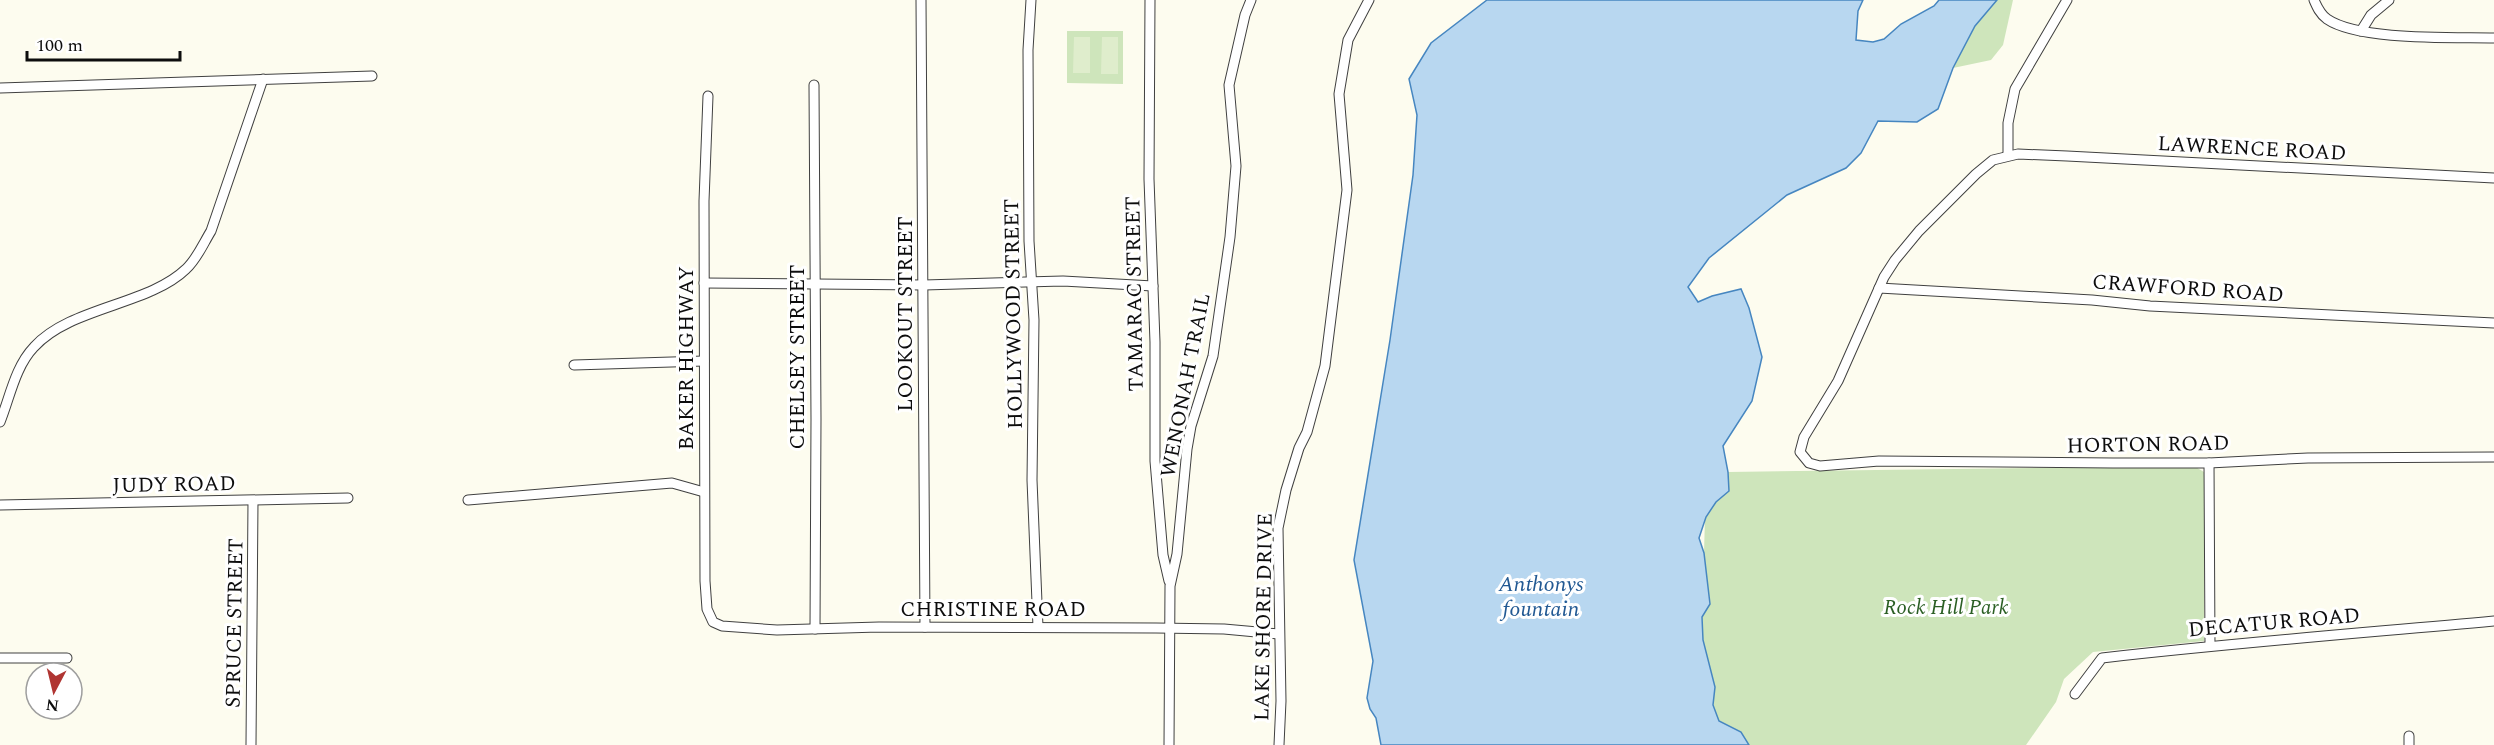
<svg xmlns="http://www.w3.org/2000/svg" width="2494" height="745" viewBox="0 0 2494 745" font-family="Spectral,serif">
<style>
.green{fill:#cee5bb}
.pitch{fill:#dfedcc}
.water{fill:#b8d7f0;stroke:#4686c0;stroke-width:1.5}
.lines{fill:none;stroke-linecap:round;stroke-linejoin:round}
.street-casing{stroke:#404040;stroke-width:11}
.street{stroke:#fff;stroke-width:9}
.labels{text-anchor:middle;stroke-width:6;stroke-linejoin:round;paint-order:stroke}
.street-label{font-size:21px;fill:#0d0d0d;stroke:#fff}
.park-label{font-size:21px;font-style:italic;fill:#2b5f24;stroke:#fff}
.water-label{font-size:22px;font-style:italic;fill:#225993;stroke:#fff}
</style>
<rect width="100%" height="100%" fill="#fdfcef"/>
<!-- green -->
<g class="green">
<polygon points="1997,0 2013,0 2003,45 1991,60 1953,68 1975,26"/>
<polygon points="1067,31 1123,31 1123,84 1067,83"/>
<polygon points="2194,466 2204,472 2204,641 2093,652 2064,679 2056,702 2026,745 1749,745 1741,732 1719,721 1713,705 1715,687 1703,640 1702,617 1710,604 1704,553 1705,517 1716,502 1729,491 1728,472"/>
</g>
<!-- pitch -->
<g class="pitch">
<polygon points="1074,37 1090,37 1090,73 1073,73"/>
<polygon points="1102,37 1118,37 1118,74 1101,74"/>
</g>
<!-- water -->
<polygon class="water" points="1487,0 1863,0 1858,11 1856,40 1873,42 1884,39 1901,24 1934,6 1939,0 1997,0 1975,26 1953,68 1938,109 1917,122 1878,121 1861,153 1846,168 1787,195 1709,258 1688,287 1698,302 1712,296 1741,289 1749,308 1762,357 1752,401 1723,446 1728,472 1729,491 1716,502 1706,517 1699,538 1704,553 1710,604 1702,617 1703,640 1715,687 1713,705 1719,721 1741,732 1749,745 1381,745 1376,718 1370,709 1367,698 1373,661 1354,560 1390,340 1413,175 1417,115 1409,79 1431,43"/>
<g class="lines">
<!-- street casing -->
<g class="street-casing">
<g id="street">
<polyline points="921,0 925,627"/>
<polyline points="1031,0 1028,50 1029,241 1034,320 1032,480 1038,627"/>
<polyline points="1150,0 1149,179 1155,342 1155,461 1163,555 1169,581"/>
<path d="M2314,0C2317,7 2320,14 2327,19C2359,41 2454,37 2494,38"/>
<polyline points="2361,31 2371,15 2389,0"/>
<polyline points="814,85 816,419 815,629"/>
<polyline points="0,88 372,76"/>
<polyline points="708,96 704,201 705,581 707,609 713,622 722,626 777,630 879,627 1156,628 1224,629 1279,634"/>
<polyline points="2008,155 2008,123 2015,89 2067,0"/>
<polyline points="2494,178 2067,156 2018,154 1993,160 1976,174 1919,231 1895,260 1884,277 1838,381 1804,437 1800,452 1809,463 1820,466 1879,461 2113,463 2209,463 2308,458 2494,457"/>
<polyline points="704,283 924,285 1063,281 1153,286"/>
<polyline points="1879,288 2092,300 2150,306 2494,323"/>
<polyline points="574,365 704,361"/>
<path d="M0,422C10,397 15,367 34,347C70,307 149,305 186,269C197,259 203,244 211,231L263,79"/>
<polyline points="2209,463 2210,646"/>
<polyline points="468,500 672,483 704,492"/>
<polyline points="0,505 348,498"/>
<polyline points="0,658 67,658"/>
<path d="M2075,694L2102,658C2232,643 2363,633 2494,621"/>
<polyline points="2409,736 2409,745"/>
<polyline points="251,745 253,501"/>
<polyline points="1169,745 1170,586 1177,554 1187,449 1191,426 1213,356 1230,237 1236,166 1229,85 1245,15 1251,0"/>
<polyline points="1279,745 1281,701 1278,528 1286,490 1299,448 1307,432 1325,366 1347,190 1339,94 1348,40 1369,0"/>
</g>
</g>
<!-- street -->
<use href="#street" class="street"/>
</g>
<g class="labels">
<!-- street labels -->
<g class="street-label">
<text transform="translate(2252 148) rotate(3)" y="7">LAWRENCE ROAD</text>
<text transform="translate(2188 288) rotate(4)" y="7">CRAWFORD ROAD</text>
<text transform="translate(1134 294) rotate(-91)" y="7">TAMARAC STREET</text>
<text transform="translate(905 314) rotate(-90)" y="7">LOOKOUT STREET</text>
<text transform="translate(1013 314) rotate(-91)" y="7">HOLLYWOOD STREET</text>
<text transform="translate(797 357) rotate(-90)" y="7">CHELSEY STREET</text>
<text transform="translate(686 358) rotate(-90)" y="7">BAKER HIGHWAY</text>
<text transform="translate(1185 385) rotate(-79)" y="7">WENONAH TRAIL</text>
<text transform="translate(2148 444) rotate(-1)" y="7">HORTON ROAD</text>
<text transform="translate(174 484) rotate(-1)" y="7">JUDY ROAD</text>
<text x="993" y="616">CHRISTINE ROAD</text>
<text transform="translate(1263 617) rotate(-89)" y="7">LAKE SHORE DRIVE</text>
<text transform="translate(2274 622) rotate(-5)" y="7">DECATUR ROAD</text>
<text transform="translate(234 623) rotate(-89)" y="7">SPRUCE STREET</text>
</g>
<!-- park labels -->
<g class="park-label">
<text x="1946" y="614">Rock Hill Park</text>
</g>
<!-- water labels -->
<g class="water-label">
<text x="1541" y="591">Anthonys<tspan x="1541" dy="25">fountain</tspan></text>
</g>
</g>
<!-- north arrow -->
<g transform="translate(54 691) rotate(187)"><circle r="28" fill="#ffffff" stroke="#9e9e9e" stroke-width="1.5"/>
<path d="M0-4.5L10 22L0 15L-10 22Z" fill="#b03532"/>
<text y="-9" font-size="16" font-weight="bold" text-anchor="middle" fill="#0d0d0d">N</text>
</g>
<!-- scale -->
<path d="M27 51v9h153v-9" fill="none" stroke="#0d0d0d" stroke-width="3"/>
<text x="36" y="51" font-size="18" fill="#0d0d0d" stroke="#ffffff" stroke-width="4.5" paint-order="stroke">100 m</text>
</svg>
